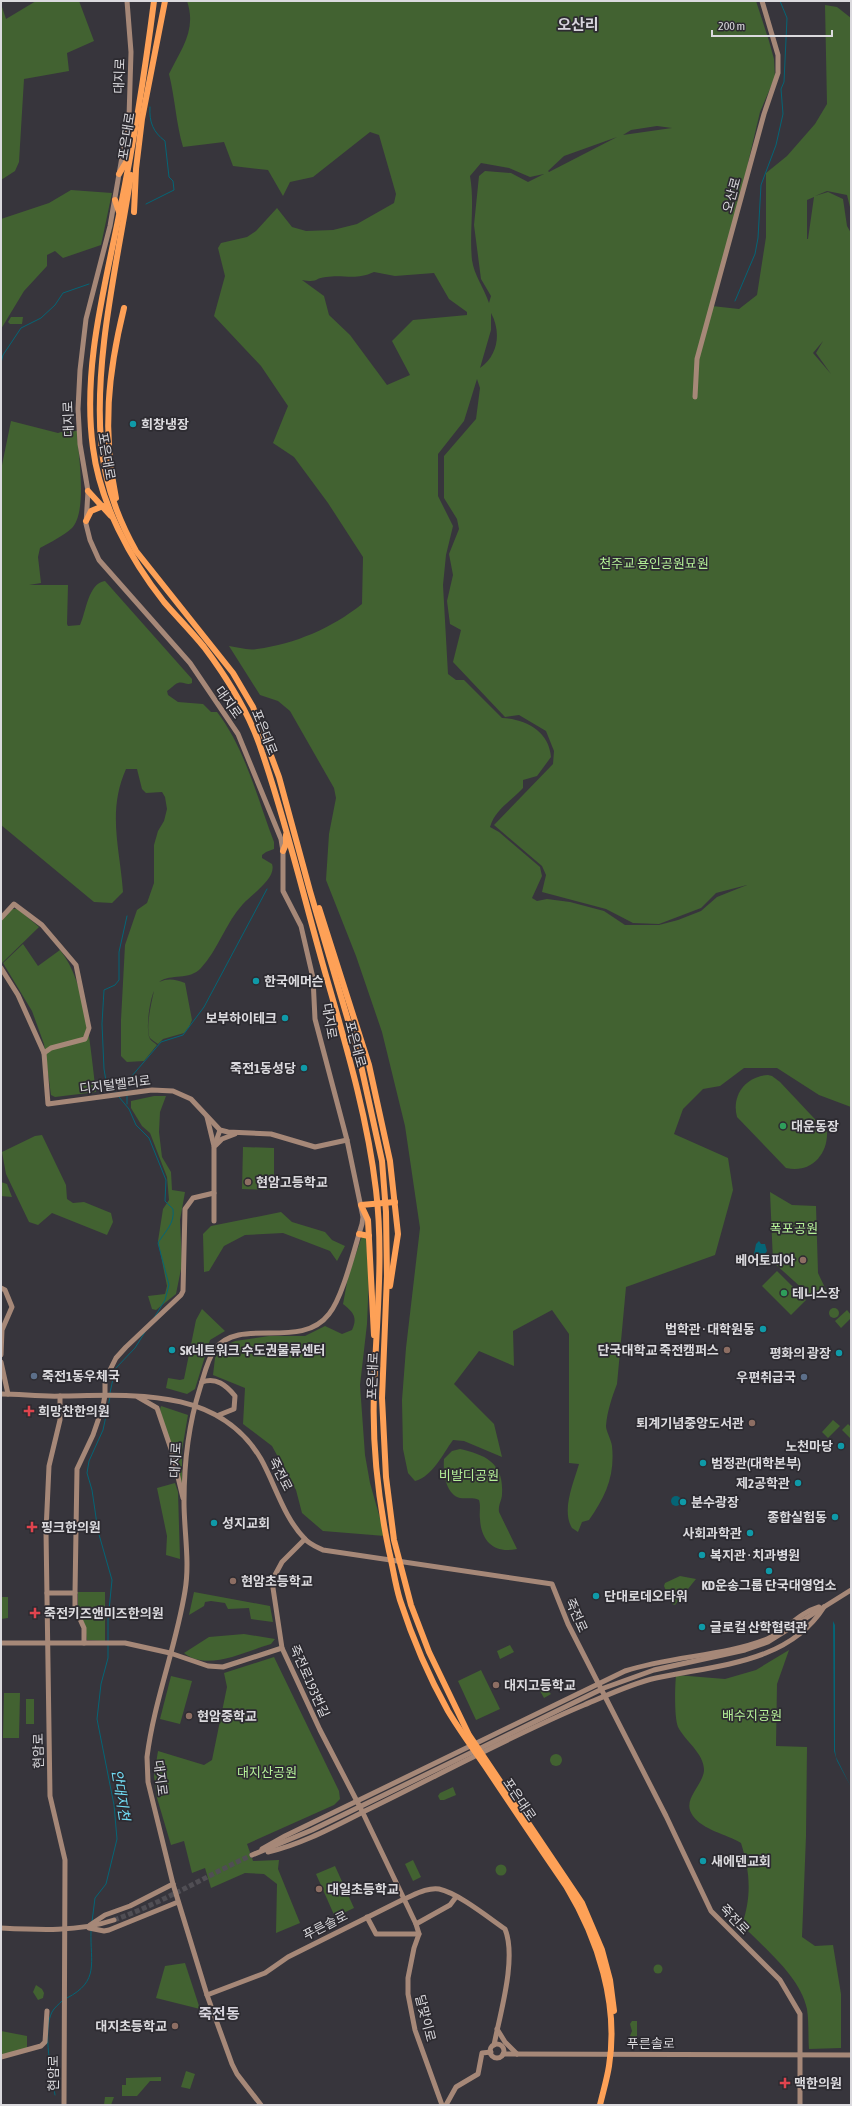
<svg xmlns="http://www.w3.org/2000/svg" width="852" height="2106" viewBox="0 0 852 2106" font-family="'Asap Condensed','Noto Sans KR',sans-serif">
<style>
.green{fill:#426231;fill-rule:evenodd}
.water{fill:#056576}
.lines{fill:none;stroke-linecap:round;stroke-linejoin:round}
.stream{stroke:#056576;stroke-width:1}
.secondary-tunnel{stroke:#504e54;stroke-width:5;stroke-dasharray:5 2.5;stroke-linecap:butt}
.secondary{stroke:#a68878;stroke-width:5}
.highway{stroke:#fea157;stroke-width:6}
.culture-dot{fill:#0f9aa8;stroke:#2d2b31;stroke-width:1.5}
.leisure-dot{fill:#2e9e5b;stroke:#2d2b31;stroke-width:1.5}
.education-dot{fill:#8d6e63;stroke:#2d2b31;stroke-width:1.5}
.service-dot{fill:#5c6f8a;stroke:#2d2b31;stroke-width:1.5}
.health-dot{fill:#e0444e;stroke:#2d2b31;stroke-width:1.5}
.labels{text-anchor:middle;stroke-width:3.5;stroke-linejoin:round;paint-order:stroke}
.street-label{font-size:13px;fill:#dbdade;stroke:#2d2b31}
.poi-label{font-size:13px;font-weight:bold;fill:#dbdade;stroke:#2d2b31;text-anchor:start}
.park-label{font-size:13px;fill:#b5f198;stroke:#2d2b31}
.water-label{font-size:14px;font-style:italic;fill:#72def6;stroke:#2d2b31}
.quarter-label{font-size:15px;font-weight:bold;fill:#d7d4dd;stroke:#2d2b31}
</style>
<rect width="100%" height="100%" fill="#37353c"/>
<!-- green -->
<g class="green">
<polygon points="36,1 79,1 94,41 67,53 69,71 24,79 19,162 15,171 1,180 1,4 6,19"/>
<path d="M187,1H756L769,41L774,59L775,77L760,112L748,163L750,166L712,306L739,309L757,295L766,237V173L787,156L815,124L827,104L825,5L837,7L851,18V211L847,195L827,191L815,196L828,192L843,199L847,226L851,233V1107L819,1095L777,1068H744L720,1086L703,1089L683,1109L674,1134L728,1158L733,1190L715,1255L626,1287L617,1384C612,1397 607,1412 606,1426C606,1431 611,1439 612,1446C615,1475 606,1496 589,1520L582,1522L578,1532L572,1528C561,1510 574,1482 579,1464L569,1463V1334L552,1310L513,1331L514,1366L479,1351L454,1384L494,1424L502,1457L464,1441L453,1440C442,1455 433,1476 415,1481L408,1473L403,1449L402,1400L406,1348L420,1228L405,1126L382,1032L356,956L326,880L329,834L336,798L334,788L290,711L278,701L260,695L229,646C238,647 248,651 257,649C295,644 332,628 362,604L363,557L328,503L294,457L273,443L288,406L261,366L214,316L225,276L218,248L221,243L247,237L256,231L277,208L292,227L306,231L333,230L357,224L394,203L396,194L379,135L370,132L313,177L290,182L283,196L268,170L233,166L224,142L183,147C176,123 175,98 169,74C181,49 197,30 187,1ZM657,126L672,128L623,135L631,130ZM617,137L549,172L548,171L564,156ZM481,163L509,168L530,177L544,174L528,182L511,173L485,171L479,176L474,225L481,279L491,296L489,303C484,288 474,275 472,260C469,232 475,204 470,176ZM814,197L808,239H807V200ZM374,272L395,276L434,273L449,299L467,312V315L413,320L392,341L410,375L387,385L350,335L329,315L324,296L302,280C319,283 314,278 326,277C345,274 354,281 374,272ZM491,313C501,331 499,355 480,368L491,330ZM823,341L816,353L831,374L813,353ZM477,379L480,388L476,419L444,456V498L457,519L459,529L449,554L453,575L447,601L450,624L461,630L453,662L505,717L519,715L546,731L554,751L553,764L494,825L542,866L546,875L542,892L606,909L633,923L659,924L701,908L716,893L747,885L717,897L701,911L678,920L659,925H625L604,911L570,902L547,899L537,901L532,898L542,876L540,867L499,832L490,827C495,810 511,801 523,788V780L537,776L551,757C549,731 525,719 502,718L464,680H456L448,674L443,585L446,555L453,526L438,496V454L464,421Z"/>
<polygon points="71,190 112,193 101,245 63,258 55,251 47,255 47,266 24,291 1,329 1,219 49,203"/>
<polygon points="11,317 23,317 22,324 10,324 8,322"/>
<path d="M11,421L58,433L68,430L77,431C78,453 88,511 72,528C63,536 51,542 40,548L38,557L41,583L29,585H68L67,624L68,626L80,625C86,613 88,583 105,581L192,679V683C187,686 183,681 178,683C174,684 171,689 167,691L168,695L178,702L203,704L211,712H217C245,748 258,800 274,842V849L266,852L262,855V858L272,864C277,878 252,894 243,904C226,922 218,950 201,968C189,981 171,973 159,982C168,978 175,979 185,983L192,1020L189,1027L184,1033L163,1039L158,1044C155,1042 152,1040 150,1038C145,1029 152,1000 154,991C150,999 145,1030 150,1039C151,1041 155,1043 157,1045L144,1061L127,1062L121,1056V1020L125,945L137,910L147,903L154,883V845L158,831L164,821L167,809L165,797L162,792L146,793L142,789L137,769H126C107,812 120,848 123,892L112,903L94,902L1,825V470Z"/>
<polygon points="12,909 18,909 39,927 2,963 1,921"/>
<path d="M23,944L38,966L60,950C87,983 90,1049 96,1092L55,1097L51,1095L44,1044L32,1011L3,963Z"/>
<path d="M768,1075L772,1076L780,1082L827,1132C828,1155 810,1174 786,1168L737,1117C731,1095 746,1076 768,1075Z"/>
<polygon points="154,1096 166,1096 160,1112 159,1132 162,1157 171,1172 172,1190 185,1192 180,1220 182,1264 176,1294 156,1310 152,1309 148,1296 165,1294 167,1286 158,1241 163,1209 169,1200 167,1177 150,1133 142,1126 131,1108 131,1101"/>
<polygon points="42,1135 66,1185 67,1199 73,1203 84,1202 111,1213 113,1222 107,1235 52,1213 38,1225 29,1222 6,1174 2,1152 35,1136"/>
<polygon points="243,1147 274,1148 274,1190 242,1189"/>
<polygon points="1,1182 7,1184 12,1197 1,1196"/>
<polygon points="770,1192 792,1205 816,1206 818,1273 826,1290 815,1300 773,1262"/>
<polygon points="281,1212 292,1222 325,1232 332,1240 345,1246 337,1261 330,1251 283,1233 245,1235 224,1246 209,1271 204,1272 203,1234 211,1226"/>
<path d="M362,1236L366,1238L369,1276L367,1324L360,1385L365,1455L370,1483L385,1536L323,1531L302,1513L296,1490L272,1446L243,1424L245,1388L213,1375L215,1358L222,1347L235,1341L269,1336H305L325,1326L342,1334L352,1330C358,1317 353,1312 343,1304L348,1277Z"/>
<polygon points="777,1271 806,1300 791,1315 762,1286"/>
<circle cx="834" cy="1313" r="5"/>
<polygon points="202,1309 225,1331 210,1340 195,1389 187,1394 166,1388 168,1378 180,1380 184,1379 196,1320"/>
<polygon points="847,1310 851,1315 851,1318 841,1328 835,1321"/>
<polygon points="161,1406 188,1415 182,1450 182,1486 160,1409"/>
<polygon points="833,1420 840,1426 828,1438 822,1432"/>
<polygon points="848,1424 851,1427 851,1439 842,1430"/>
<path d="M460,1449C486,1455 504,1463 502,1494C502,1500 498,1505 499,1512L517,1549C494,1554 481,1541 480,1519C479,1513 481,1506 479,1500C473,1497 467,1499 460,1498C445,1494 443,1471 444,1459L452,1451Z"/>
<polygon points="175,1483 178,1492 180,1559 166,1555 167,1536 157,1488"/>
<polygon points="680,1576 696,1579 675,1605 672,1604 664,1586 665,1583"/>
<polygon points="78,1592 105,1592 105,1641 87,1640 85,1626 78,1609"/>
<polygon points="194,1592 270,1606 273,1622 251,1619 249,1608 228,1609 225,1603 211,1601 205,1602 204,1606 189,1615"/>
<polygon points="1,1597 8,1597 8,1618 1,1619"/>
<path d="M244,1634L275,1639L271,1644C246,1651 207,1672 184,1653L209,1637Z"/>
<polygon points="510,1645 514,1652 500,1659 497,1651"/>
<path d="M789,1650L777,1684L776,1746L807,1747L806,1836L802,1937L815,1946L833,1945L841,1994V2048L809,2049C808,2037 809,2022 807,2009C800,1976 765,1949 742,1925C752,1895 750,1872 741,1843C726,1834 703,1830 693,1816C681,1800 702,1787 704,1771C705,1754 685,1741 678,1727C674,1717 675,1686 676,1675L725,1679L756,1670Z"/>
<polygon points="274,1657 339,1791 340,1799 334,1805 247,1844 253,1861 279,1860 278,1869 300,1923 276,1933 277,1884 264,1874 245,1873 211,1888 205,1868 192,1873 184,1841 171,1845 157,1798 154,1776 158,1751 204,1765 212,1760 227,1687 224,1673"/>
<polygon points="481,1670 500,1709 476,1720 458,1681"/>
<polygon points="171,1676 192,1681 180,1724 160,1719"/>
<polygon points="539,1689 546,1689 551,1694 544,1698"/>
<polygon points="4,1693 20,1693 19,1738 3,1738"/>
<rect x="26" y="1699" width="8" height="25"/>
<circle cx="556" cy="1760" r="6"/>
<polygon points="453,1787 456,1795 444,1800 440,1800 438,1796 440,1793"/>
<polygon points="413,1860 421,1877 413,1881 405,1864"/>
<circle cx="501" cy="1870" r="5.5"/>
<polygon points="335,1866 354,1908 335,1917 316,1874"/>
<polygon points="185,1963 200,2009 156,1998 165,1966"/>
<circle cx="658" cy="1969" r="4.5"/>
<polygon points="36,1985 42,1989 44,1993 43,1998 38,2000 33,1992"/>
<polygon points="632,2021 637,2021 637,2036 634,2038 630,2036 632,2031 630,2024"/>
<polygon points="1,2031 27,2036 27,2049 1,2055"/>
<polygon points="186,2071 195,2074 190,2089 181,2087"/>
<polygon points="161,2077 161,2081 150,2081 137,2096 122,2096 122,2085 126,2085 126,2078"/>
<polygon points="105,2097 114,2097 111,2105 104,2105"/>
</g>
<!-- water -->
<g class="water">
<polygon points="759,1241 761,1244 765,1244 767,1251 761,1259 753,1259 756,1244"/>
<circle cx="676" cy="1501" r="5"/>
<polygon points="833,1621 835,1625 835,1750 836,1757 851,1787 837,1761 834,1751"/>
</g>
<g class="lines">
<!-- stream -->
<g class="stream">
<path d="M146,204L174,190L173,181L169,177L165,141C153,132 149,122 150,107"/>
<polyline points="735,301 755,254 758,238 761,185 776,145 783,114 781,89 784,82 787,18 780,1"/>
<polyline points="1,363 3,355 21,328 41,318 55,305 63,293 89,284"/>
<polyline points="127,1090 131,1077 161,1042 183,1035 204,1007 267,889"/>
<polyline points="115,1092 106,1081 104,1069 102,1024 104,990 115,985 119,980 119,952 127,916"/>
<polyline points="127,1096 127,1104"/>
<path d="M119,1097L129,1109L136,1125L149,1138L166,1180L165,1201L173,1209C175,1224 165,1231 158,1243L169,1285L165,1300L154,1318"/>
<polyline points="110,1393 115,1369 135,1348 145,1332"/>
<polyline points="108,1642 108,1620 112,1580 98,1531 92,1490 87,1473 89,1461 103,1430 110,1397"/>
<polyline points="92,1922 95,1898 106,1884 117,1839 114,1805 97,1719 101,1684 108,1658 108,1645"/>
<path d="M67,1998C100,1981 90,1963 91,1931"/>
<path d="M55,2095C52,2075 42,2031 52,2012C54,2008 59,2004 62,2001"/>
</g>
<!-- secondary-tunnel -->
<path class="secondary-tunnel" d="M114,1920C162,1903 206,1876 252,1855"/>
<!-- secondary -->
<g class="secondary">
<path d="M127,1L131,52L129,117L110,226L86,319L80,370L78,409L80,444L88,491L86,524L90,540L99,560L190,663L238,734L281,839L283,851V891L301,926L313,978L315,1019L347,1140L363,1217L362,1224C355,1246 343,1297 329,1314C301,1351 240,1316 215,1349C207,1360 204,1376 200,1388C188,1426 184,1462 184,1502C184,1531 190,1562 185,1591C176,1647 154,1701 147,1757L148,1782L173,1884L207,1995L232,2064L237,2074L261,2105"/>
<polyline points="695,397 697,359 764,114 778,73 778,55 762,1"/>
<polyline points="1,918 14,904 42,925 76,965 89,1028 85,1039 51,1048 44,1053"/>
<polyline points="1,968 18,995 44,1053 48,1104 152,1090 173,1091 191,1099 220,1130 228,1132 271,1134 315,1147 347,1140"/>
<polyline points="207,1117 214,1146"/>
<polyline points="216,1145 222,1139 235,1134"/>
<polyline points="214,1221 214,1147 220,1130"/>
<polyline points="1,1288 5,1290 12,1307 2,1330 1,1355"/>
<polyline points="1,1362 8,1394"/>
<path d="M202,1382C216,1377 226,1385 235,1396L234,1409L219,1415"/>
<path d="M1,1394C21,1394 42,1397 62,1396C133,1395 219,1387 261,1459C275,1484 284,1518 305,1539C309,1544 317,1547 323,1550L552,1584L568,1624L666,1816L711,1911L780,1980L800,2014V2105"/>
<polyline points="60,1396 60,1420 49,1466 46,1531 50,1796 65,1860 64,2105"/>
<polyline points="138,1397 157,1408 172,1452 183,1498"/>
<polyline points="305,1539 282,1562 275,1575 273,1588 282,1648 320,1730 361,1809 416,1924 419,1934 414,1948 408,1978 408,1994 415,2030 442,2105"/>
<polyline points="47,1593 75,1593 75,1608 84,1628 84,1643"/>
<polyline points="75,1593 77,1469 93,1435 103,1406 105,1395 105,1380 116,1358 126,1347 181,1295 183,1291 185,1209 193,1198 214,1193"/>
<polyline points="1,1643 125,1643 170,1653 208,1666 223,1667 282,1648"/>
<path d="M262,1849L285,1836L625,1671C671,1656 725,1656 767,1639C787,1631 796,1614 819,1607"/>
<path d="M268,1852C303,1844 335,1826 367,1810C439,1775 510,1736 584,1705C608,1695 630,1684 656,1678C715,1665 788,1664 824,1607"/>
<polyline points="252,1855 312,1830 604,1688 654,1670 745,1650 768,1642 851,1590"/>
<polyline points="367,1917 376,1934 419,1934"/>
<polyline points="416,1924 450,1905 456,1897"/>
<polyline points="90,1925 105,1915 130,1906 173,1884"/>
<path d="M1,1928C39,1930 78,1932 114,1920"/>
<polyline points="89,1928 104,1931 109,1930 178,1902"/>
<path d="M207,1995L265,1973L288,1957L404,1899C414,1895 428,1887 439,1889C458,1893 489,1918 505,1929C517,1958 500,2014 494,2045"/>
<polyline points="497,2029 505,2042 517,2054"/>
<circle cx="497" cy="2051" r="7"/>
<polyline points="503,2054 851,2055"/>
<polyline points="1,2057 41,2046 45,2042 47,2011"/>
<polyline points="446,2105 456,2087 478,2074 482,2053 491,2052"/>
</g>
<!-- highway -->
<g class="highway">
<path d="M154,1C145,71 134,141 120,210C105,287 82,368 93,448C100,503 130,559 164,602C177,617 191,631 204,647C228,679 250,714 262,752C286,822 303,894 323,965C344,1039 367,1113 376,1190C384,1257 376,1324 374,1391C372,1445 378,1498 389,1551C393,1567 395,1584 400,1600C412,1637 429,1677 448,1711C460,1731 474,1750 487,1769C513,1808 539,1847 566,1886C598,1939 619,2004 609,2066C607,2079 603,2092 600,2105"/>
<polyline points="119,174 128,159"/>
<path d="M131,175C118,260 94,356 101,442C104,480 118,519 136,551L233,673L253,707L279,777L310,891L360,1061L382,1161L386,1212L387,1276L382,1398L386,1477L394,1540L411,1605L429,1652L469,1735L582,1903L602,1950L610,1980L614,2011"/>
<polyline points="115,200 119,212"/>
<polyline points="134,212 136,169 142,119 165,1"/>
<polyline points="88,491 111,516"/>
<path d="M116,498C102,431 108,373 124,308"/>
<polyline points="86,521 91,511 103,506"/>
<polyline points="283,851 286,844 286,835"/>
<polyline points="319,908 369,1065 390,1161 398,1234 390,1286"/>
<polyline points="359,1234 369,1236"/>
<polyline points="374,1335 368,1220 361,1205 395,1202"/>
</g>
</g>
<!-- markers -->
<g class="culture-dot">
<circle cx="133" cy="424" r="4"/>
<circle cx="256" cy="981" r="4"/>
<circle cx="285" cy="1018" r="4"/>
<circle cx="304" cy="1068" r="4"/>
<circle cx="763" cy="1329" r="4"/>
<circle cx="172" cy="1350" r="4"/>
<circle cx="839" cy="1353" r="4"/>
<circle cx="841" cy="1446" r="4"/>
<circle cx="703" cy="1463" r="4"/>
<circle cx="798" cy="1483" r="4"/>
<circle cx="683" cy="1502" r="4"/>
<circle cx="835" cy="1517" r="4"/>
<circle cx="214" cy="1523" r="4"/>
<circle cx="750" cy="1533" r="4"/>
<circle cx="702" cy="1555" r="4"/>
<circle cx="769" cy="1571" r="4"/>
<circle cx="596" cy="1596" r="4"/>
<circle cx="702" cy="1627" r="4"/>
<circle cx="703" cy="1861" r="4"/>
</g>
<g class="leisure-dot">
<circle cx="783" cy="1126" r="4"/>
<circle cx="784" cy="1293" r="4"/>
</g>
<g class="education-dot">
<circle cx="248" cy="1182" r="4"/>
<circle cx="803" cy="1260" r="4"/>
<circle cx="727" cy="1350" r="4"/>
<circle cx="752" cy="1423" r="4"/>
<circle cx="233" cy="1581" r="4"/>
<circle cx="496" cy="1685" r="4"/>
<circle cx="189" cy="1716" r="4"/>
<circle cx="319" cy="1889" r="4"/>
<circle cx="175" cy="2026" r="4"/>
</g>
<g class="service-dot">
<circle cx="34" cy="1376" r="4"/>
<circle cx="804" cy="1377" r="4"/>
</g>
<g class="health-dot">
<path d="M27 1405h4v4h4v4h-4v4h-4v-4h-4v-4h4z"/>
<path d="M30 1521h4v4h4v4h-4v4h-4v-4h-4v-4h4z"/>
<path d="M33 1607h4v4h4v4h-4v4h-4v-4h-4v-4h4z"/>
<path d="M783 2077h4v4h4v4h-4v4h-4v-4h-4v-4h4z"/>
</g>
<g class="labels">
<!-- street labels -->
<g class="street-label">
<text transform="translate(119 76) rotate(-88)" y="5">대지로</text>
<text transform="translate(126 136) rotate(-81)" y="5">포은대로</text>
<text transform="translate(731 195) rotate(-75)" y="5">오산로</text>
<text transform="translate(68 419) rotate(-92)" y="5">대지로</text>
<text transform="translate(107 456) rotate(80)" y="5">포은대로</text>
<text transform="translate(229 702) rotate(55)" y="5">대지로</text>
<text transform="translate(265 732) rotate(68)" y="5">포은대로</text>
<text transform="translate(330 1021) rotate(81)" y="5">대지로</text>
<text transform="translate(356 1044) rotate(75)" y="5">포은대로</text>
<text transform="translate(115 1084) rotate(-7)" y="5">디지털벨리로</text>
<text transform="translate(372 1376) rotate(-88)" y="5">포은대로</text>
<text transform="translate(175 1460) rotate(-87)" y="5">대지로</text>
<text transform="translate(281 1474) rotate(63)" y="5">죽전로</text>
<text transform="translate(577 1615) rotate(66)" y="5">죽전로</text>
<text transform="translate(310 1681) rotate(66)" y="5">죽전로193번길</text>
<text transform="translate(38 1751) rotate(-91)" y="5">현암로</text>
<text transform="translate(161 1778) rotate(83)" y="5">대지로</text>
<text transform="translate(520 1799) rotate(56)" y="5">포은대로</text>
<text transform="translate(735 1919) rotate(46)" y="5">죽전로</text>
<text transform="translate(325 1925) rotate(-27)" y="5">푸른솔로</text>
<text transform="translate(426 2018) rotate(76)" y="5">달맞이로</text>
<text x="651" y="2048">푸른솔로</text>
<text transform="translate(53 2073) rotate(-90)" y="5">현암로</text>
</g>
<!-- poi labels -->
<g class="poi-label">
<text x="141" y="429">희창냉장</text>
<text x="264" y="986">한국에머슨</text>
<text x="277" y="1023" text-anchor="end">보부하이테크</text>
<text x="296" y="1073" text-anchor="end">죽전1동성당</text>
<text x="791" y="1131">대운동장</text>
<text x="256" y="1187">현암고등학교</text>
<text x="795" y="1265" text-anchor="end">베어토피아</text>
<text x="792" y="1298">테니스장</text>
<text x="755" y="1334" text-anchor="end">법학관 · 대학원동</text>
<text x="180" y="1355">SK네트워크 수도권물류센터</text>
<text x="719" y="1355" text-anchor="end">단국대학교 죽전캠퍼스</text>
<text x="831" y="1358" text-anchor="end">평화의 광장</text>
<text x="42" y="1381">죽전1동우체국</text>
<text x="796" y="1382" text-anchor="end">우편취급국</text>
<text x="38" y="1416">희망찬한의원</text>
<text x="744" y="1428" text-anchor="end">퇴계기념중앙도서관</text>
<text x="833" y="1451" text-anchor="end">노천마당</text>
<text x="711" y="1468">범정관(대학본부)</text>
<text x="790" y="1488" text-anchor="end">제2공학관</text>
<text x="691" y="1507">분수광장</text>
<text x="827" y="1522" text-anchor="end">종합실험동</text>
<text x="222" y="1528">성지교회</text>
<text x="41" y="1532">핑크한의원</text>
<text x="742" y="1538" text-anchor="end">사회과학관</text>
<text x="710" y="1560">복지관 · 치과병원</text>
<text x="241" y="1586">현암초등학교</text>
<text x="769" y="1590" text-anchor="middle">KD운송그룹 단국대영업소</text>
<text x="604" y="1601">단대로데오타워</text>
<text x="44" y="1618">죽전키즈앤미즈한의원</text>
<text x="710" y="1632">글로컬 산학협력관</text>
<text x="504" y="1690">대지고등학교</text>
<text x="197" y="1721">현암중학교</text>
<text x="711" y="1866">새에덴교회</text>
<text x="327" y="1894">대일초등학교</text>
<text x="167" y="2031" text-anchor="end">대지초등학교</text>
<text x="794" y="2088">맥한의원</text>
</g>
<!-- park labels -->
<g class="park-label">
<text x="654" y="568">천주교 용인공원묘원</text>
<text x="794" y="1233">폭포공원</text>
<text x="469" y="1480">비발디공원</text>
<text x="752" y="1720">배수지공원</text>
<text x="267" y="1777">대지산공원</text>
</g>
<!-- water labels -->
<g class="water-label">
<text transform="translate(121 1795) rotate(81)" y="5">안대지천</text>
</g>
<!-- quarter labels -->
<g class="quarter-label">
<text x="578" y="30">오산리</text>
<text x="219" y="2019">죽전동</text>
</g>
</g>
<!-- border -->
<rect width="852" height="2106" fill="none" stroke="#dbdade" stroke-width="4"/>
<!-- scale -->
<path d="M712 30v6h120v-6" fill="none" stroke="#dbdade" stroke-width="2"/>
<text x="718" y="30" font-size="12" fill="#dbdade" stroke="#2d2b31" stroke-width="3" paint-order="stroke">200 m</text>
</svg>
